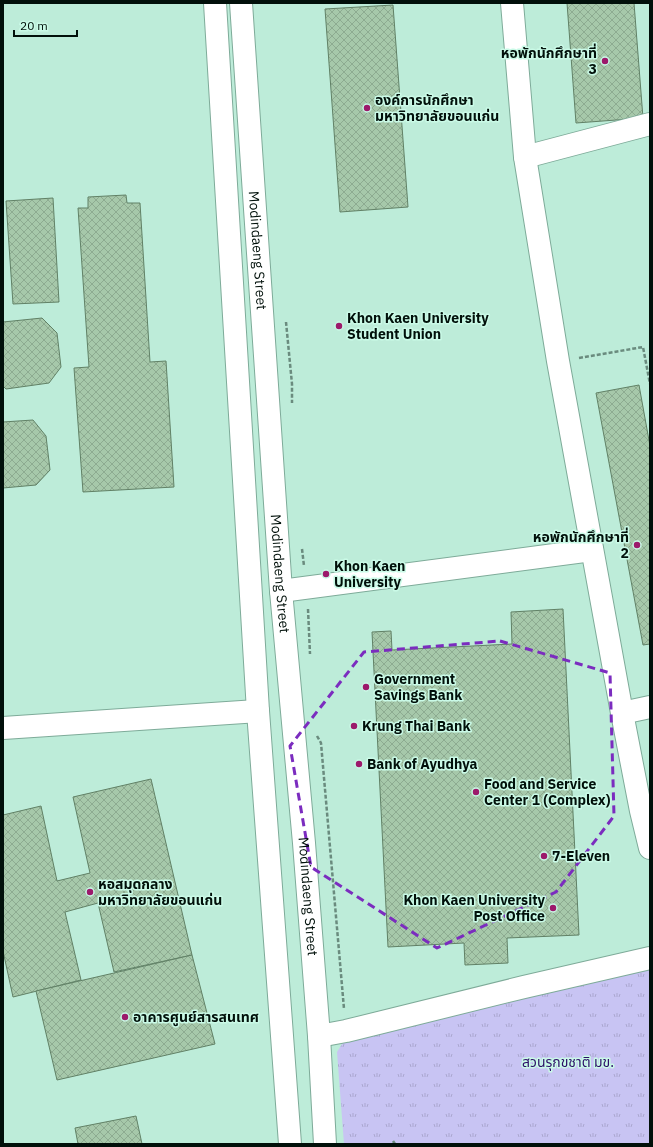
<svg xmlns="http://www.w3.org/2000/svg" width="653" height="1147" viewBox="0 0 653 1147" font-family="'IBM Plex Sans','Noto Sans Thai',sans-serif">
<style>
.grass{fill:url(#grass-tufts)}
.building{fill:url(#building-cross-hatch);stroke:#618166}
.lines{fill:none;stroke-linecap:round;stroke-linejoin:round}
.minor-casing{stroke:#7eab99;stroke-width:24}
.path{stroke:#6a8b7e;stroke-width:2.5;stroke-dasharray:4 2;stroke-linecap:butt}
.minor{stroke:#fff;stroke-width:22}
.marked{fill:none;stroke:#7b2cbf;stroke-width:3;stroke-dasharray:8 5;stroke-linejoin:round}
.poi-dot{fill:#9c196b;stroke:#cafae7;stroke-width:1.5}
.labels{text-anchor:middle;stroke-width:3;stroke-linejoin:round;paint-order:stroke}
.poi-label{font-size:14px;font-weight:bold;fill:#01100a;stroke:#cafae7;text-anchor:start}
.street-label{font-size:14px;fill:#01100a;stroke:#cafae7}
.park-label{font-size:14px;fill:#2c0f68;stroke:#cafae7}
</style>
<defs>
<pattern id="grass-tufts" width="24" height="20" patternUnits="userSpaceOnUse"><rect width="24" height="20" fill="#c8c4f3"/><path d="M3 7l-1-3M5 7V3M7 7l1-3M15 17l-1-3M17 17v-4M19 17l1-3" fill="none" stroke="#aaa7cf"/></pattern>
<pattern id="building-cross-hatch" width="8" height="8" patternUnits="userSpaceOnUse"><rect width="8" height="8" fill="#a6c8aa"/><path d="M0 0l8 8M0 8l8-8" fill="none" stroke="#8dab91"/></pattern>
</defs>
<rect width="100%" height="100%" fill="#bdecd9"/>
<!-- grass -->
<polygon class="grass" points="650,958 650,1144 344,1144 337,1052 347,1036"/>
<!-- building -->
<g class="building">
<polygon points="567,3 634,3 643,118 576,123"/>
<polygon points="393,5 408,207 340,212 325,9"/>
<polygon points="126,195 127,203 140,203 150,362 166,361 174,487 83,492 74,368 89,367 78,208 88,208 88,197"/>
<polygon points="53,198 59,302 13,304 6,201"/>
<polygon points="42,318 57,333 61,367 49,383 6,389 3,386 3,322"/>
<polygon points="639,385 650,446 650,644 643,645 596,393"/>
<polygon points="33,420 46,436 50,470 36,485 3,488 3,422"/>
<polygon points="563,609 579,935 507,938 508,963 465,965 464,943 388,947 372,632 391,631 392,650 512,644 511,612"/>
<polygon points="151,779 192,955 114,972 98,903 65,912 81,980 13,997 3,951 3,815 41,806 57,881 90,873 73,797"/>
<polygon points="192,955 215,1044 57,1080 36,991"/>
<polygon points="136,1116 142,1144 78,1144 75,1128"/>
</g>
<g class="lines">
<!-- minor casing -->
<g class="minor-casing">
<g id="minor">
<polyline points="215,3 258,711 290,1144"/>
<path id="s1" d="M241,3L281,591L304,843L319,1036L325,1144"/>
<polyline points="512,3 525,157 558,361 622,713 641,811 650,848"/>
<polyline points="525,157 650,124"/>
<polyline points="281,591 592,550"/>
<polyline points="622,713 650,707"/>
<polyline points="3,728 258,711"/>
<polyline points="319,1036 346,1031 524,987 650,958"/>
</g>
</g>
<!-- path -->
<g class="path">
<polyline points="286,322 292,384 292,403"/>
<polyline points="579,358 643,347 650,384"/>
<polyline points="302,549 304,566"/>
<polyline points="308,609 310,654"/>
<polyline points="317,736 321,743 344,1009"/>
<polyline points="393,1141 395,1144"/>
</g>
<!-- minor -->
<use href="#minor" class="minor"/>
</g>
<!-- marked area -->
<path class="marked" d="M500,641L610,673L614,816L556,892L437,948L311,867L290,746L364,652Z"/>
<!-- markers -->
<g class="poi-dot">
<circle cx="605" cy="61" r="4"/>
<circle cx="367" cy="108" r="4"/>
<circle cx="339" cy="326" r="4"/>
<circle cx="637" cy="545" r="4"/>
<circle cx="326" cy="574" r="4"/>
<circle cx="366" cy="687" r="4"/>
<circle cx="354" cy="726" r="4"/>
<circle cx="359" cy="764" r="4"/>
<circle cx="476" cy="792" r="4"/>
<circle cx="544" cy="856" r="4"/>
<circle cx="90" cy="892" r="4"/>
<circle cx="553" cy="908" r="4"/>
<circle cx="125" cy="1017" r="4"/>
</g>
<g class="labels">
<!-- poi labels -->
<g class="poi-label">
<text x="597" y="58" text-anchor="end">หอพักนักศึกษาที่<tspan x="597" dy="16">3</tspan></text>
<text x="375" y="105">องค์การนักศึกษา<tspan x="375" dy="16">มหาวิทยาลัยขอนแก่น</tspan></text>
<text x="347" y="323">Khon Kaen University<tspan x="347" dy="16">Student Union</tspan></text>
<text x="629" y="542" text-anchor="end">หอพักนักศึกษาที่<tspan x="629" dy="16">2</tspan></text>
<text x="334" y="571">Khon Kaen<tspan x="334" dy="16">University</tspan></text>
<text x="374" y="684">Government<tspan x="374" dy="16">Savings Bank</tspan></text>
<text x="362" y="731">Krung Thai Bank</text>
<text x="367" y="769">Bank of Ayudhya</text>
<text x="484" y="789">Food and Service<tspan x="484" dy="16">Center 1 (Complex)</tspan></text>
<text x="552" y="861">7-Eleven</text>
<text x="98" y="889">หอสมุดกลาง<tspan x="98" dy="16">มหาวิทยาลัยขอนแก่น</tspan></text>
<text x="545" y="905" text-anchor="end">Khon Kaen University<tspan x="545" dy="16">Post Office</tspan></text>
<text x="133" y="1022">อาคารศูนย์สารสนเทศ</text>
</g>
<!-- street labels -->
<g class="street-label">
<text dy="5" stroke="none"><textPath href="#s1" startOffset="248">Modindaeng Street</textPath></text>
<text dy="5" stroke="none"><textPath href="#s1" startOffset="572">Modindaeng Street</textPath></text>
<text dy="5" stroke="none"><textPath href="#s1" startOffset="896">Modindaeng Street</textPath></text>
</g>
<!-- park labels -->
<g class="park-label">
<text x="568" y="1067">สวนรุกขชาติ มข.</text>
</g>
</g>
<!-- border -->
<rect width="653" height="1147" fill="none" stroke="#01100a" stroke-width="8"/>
<!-- scale -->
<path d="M14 30v6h63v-6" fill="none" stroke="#01100a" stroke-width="2"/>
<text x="20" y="30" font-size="12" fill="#01100a" stroke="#cafae7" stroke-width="3" paint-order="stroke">20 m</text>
</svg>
